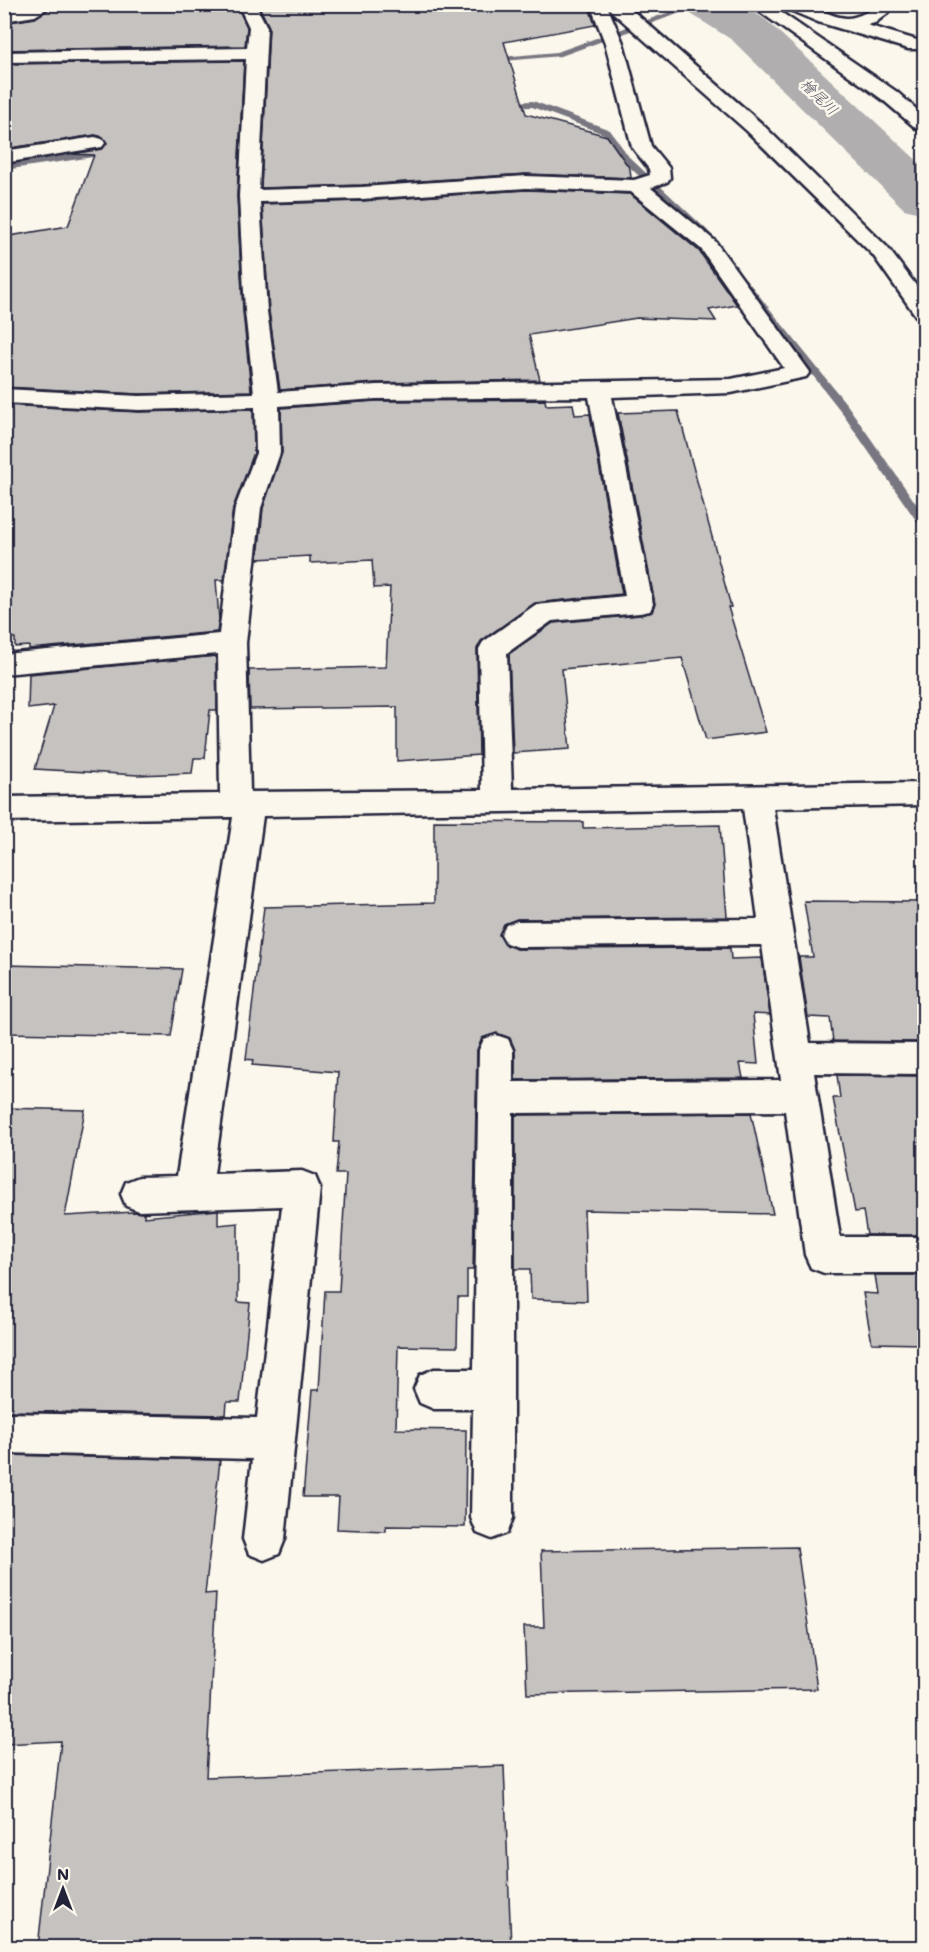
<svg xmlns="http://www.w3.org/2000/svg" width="929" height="1952" viewBox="0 0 929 1952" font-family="Mali,'Klee One',sans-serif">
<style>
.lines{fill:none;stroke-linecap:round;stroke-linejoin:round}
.stream{fill:#787681;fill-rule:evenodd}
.river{fill:#b1aeb0;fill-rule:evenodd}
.building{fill:#c6c2c0;stroke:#22223b;stroke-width:1.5}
.minor-casing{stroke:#22223b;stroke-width:5}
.minor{fill:#fbf7ec;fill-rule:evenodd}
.labels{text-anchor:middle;stroke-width:5;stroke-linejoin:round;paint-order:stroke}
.far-water-label{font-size:15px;font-style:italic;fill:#545364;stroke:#fbf7ec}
</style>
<rect width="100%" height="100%" fill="#fbf7ec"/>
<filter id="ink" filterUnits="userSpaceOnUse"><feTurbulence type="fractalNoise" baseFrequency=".0167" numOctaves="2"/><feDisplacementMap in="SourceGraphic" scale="12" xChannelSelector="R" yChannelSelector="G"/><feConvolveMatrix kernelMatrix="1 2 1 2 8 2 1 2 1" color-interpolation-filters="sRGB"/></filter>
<g filter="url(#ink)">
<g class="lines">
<!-- stream -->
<g class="stream">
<polygon points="692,4 705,4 561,56 491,62 487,60 491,58 557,52"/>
<polygon points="533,101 610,130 629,157 707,230 721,247 719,249 713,249 701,234 623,161 604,134 532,107 504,108 500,105 504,102"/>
<polygon points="111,149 114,150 114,154 4,170 4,164"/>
<polygon points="739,278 745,278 848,406 924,515 924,527 920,526 840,410 739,282"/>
</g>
<!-- river -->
<polygon class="river" points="685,4 741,4 766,20 924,167 924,214 904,209 732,40 691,14"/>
</g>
<!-- building -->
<g class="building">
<polygon points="56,4 236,4 247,27 245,46 4,50 4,23 35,18"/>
<polygon points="258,4 588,4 595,25 504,42 526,114 607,136 630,169 631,178 526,174 362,185 261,188 269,27"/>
<polygon points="244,61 237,196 243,311 251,391 139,394 4,387 4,237 68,226 94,155 72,154 102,149 107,143 103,137 95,135 4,149 4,64"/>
<polygon points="526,190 630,194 699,251 737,305 709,310 716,321 637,318 529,335 540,380 376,383 280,390 269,311 262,204 362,201"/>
<polygon points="545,400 546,405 573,404 575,415 590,414 622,594 535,603 481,641 477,649 479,755 397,761 397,707 250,709 249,670 386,667 390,587 374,588 372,560 310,563 310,556 258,559 263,508 282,453 281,408 376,401"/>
<polygon points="4,405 139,412 253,409 254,453 233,508 224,580 216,580 219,619 217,632 29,649 29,646 15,647 15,638 4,638"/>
<polygon points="678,411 731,607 728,607 766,732 706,740 682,658 562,669 570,749 513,753 509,654 553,623 640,615 652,612 655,604 618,413"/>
<polygon points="216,656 217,710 210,710 205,758 194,758 192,773 138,775 35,769 54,706 28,709 29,674"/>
<polygon points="434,821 583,822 583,828 720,825 727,917 517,919 504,924 499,935 505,945 517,949 730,948 731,959 762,958 770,1015 753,1014 758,1064 740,1063 743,1078 515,1080 515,1050 510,1038 497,1033 482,1038 477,1050 473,1270 467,1270 467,1297 458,1297 457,1347 398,1346 396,1429 466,1430 465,1527 386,1526 386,1531 337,1529 339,1497 303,1497 312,1390 319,1390 325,1291 339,1291 346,1174 336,1174 339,1142 334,1142 338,1072 252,1065 253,1060 246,1059 264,907 434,903"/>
<polygon points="804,901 924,902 924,1042 833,1041 830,1018 808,1017 799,957 813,957"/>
<polygon points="4,965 182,969 171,1036 4,1033"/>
<polygon points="837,1075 924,1076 924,1235 867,1235 863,1211 855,1212 833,1098 840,1098"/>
<polygon points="4,1108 85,1110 65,1216 134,1212 144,1213 144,1217 218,1210 218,1225 238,1223 238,1302 250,1303 240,1402 227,1402 226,1415 4,1411"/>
<polygon points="751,1113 773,1214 584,1210 587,1301 531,1299 530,1269 515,1269 515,1115"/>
<polygon points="875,1275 924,1275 924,1344 872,1343 863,1293 878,1294"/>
<polygon points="4,1455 220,1460 205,1594 216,1593 206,1777 504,1766 511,1947 38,1947 61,1741 4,1744"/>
<polygon points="797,1547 817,1689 527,1694 524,1627 544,1627 541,1551"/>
</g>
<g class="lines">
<!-- minor casing -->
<g class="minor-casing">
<g id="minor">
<polygon points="31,4 54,4 35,16 4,21 4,11"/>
<path d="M238,4H255L267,27L259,190L362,187L526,176L634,180L650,175L649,169L632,147L605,43L590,4H625L761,123L887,247L924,296V318L916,316L873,255L747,131L608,8L623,43L651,146L669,168L670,178L667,182L651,188L715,241L810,372L806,377L731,393L612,397L653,604L650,611L640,613L552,621L507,653L512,789L924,783V805L773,808L810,1043L924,1044V1074L814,1073L840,1237H924V1273H824L811,1268L805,1255L785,1111L513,1113V1518L507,1533L492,1539L477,1533L471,1518L473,1409H434L420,1403L414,1389L420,1375L434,1369H474L479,1050L484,1039L496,1035L508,1039L513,1050V1082L781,1080L762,945L517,947L506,943L501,934L506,925L517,921L758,919L743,808L263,816L214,1174L302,1171L315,1176L320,1188L285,1539L279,1554L264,1560L249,1554L243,1539L252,1459L4,1453V1413L257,1418L282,1206L139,1211L126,1206L121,1194L126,1182L139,1177L177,1176L233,817L4,821V797L220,794L218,654L4,674V654L219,634L235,508L256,453L255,407L139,410L4,403V389L139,396L254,393L245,311L239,196L246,59L4,62V52L247,48L249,27ZM526,188L631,192L701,249L784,368L731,379L376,385L278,392L267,311L260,202L362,199ZM589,397L625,596L535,605L483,642L479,649L482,790L250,792L246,643L261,508L280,453L279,406L376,399Z"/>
<polygon points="749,4 769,4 897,92 924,116 924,131 917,129 883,100"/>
<path d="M783,4C790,4 799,3 806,5C820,8 831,17 846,18C861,19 872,5 886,8L889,12L875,23L867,25L920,41L923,45L920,49H908L818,22L785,8Z"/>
<polygon points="95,137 102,139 105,143 102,147 4,163 4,151"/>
</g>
</g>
<!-- minor -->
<use href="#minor" class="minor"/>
</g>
</g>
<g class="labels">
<!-- far-water labels -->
<g class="far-water-label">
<text transform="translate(819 97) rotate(44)" y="5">檜尾川</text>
</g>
</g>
<!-- margin -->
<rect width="929" height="1952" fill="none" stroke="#fbf7ec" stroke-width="24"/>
<rect x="12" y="12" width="905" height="1928" fill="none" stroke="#22223b" stroke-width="2" filter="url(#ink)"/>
<!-- north arrow -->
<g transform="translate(63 1889)" stroke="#fbf7ec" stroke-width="4.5" paint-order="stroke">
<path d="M0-4.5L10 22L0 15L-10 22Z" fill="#22223b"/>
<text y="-9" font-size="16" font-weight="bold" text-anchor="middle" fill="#22223b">N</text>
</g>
</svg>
